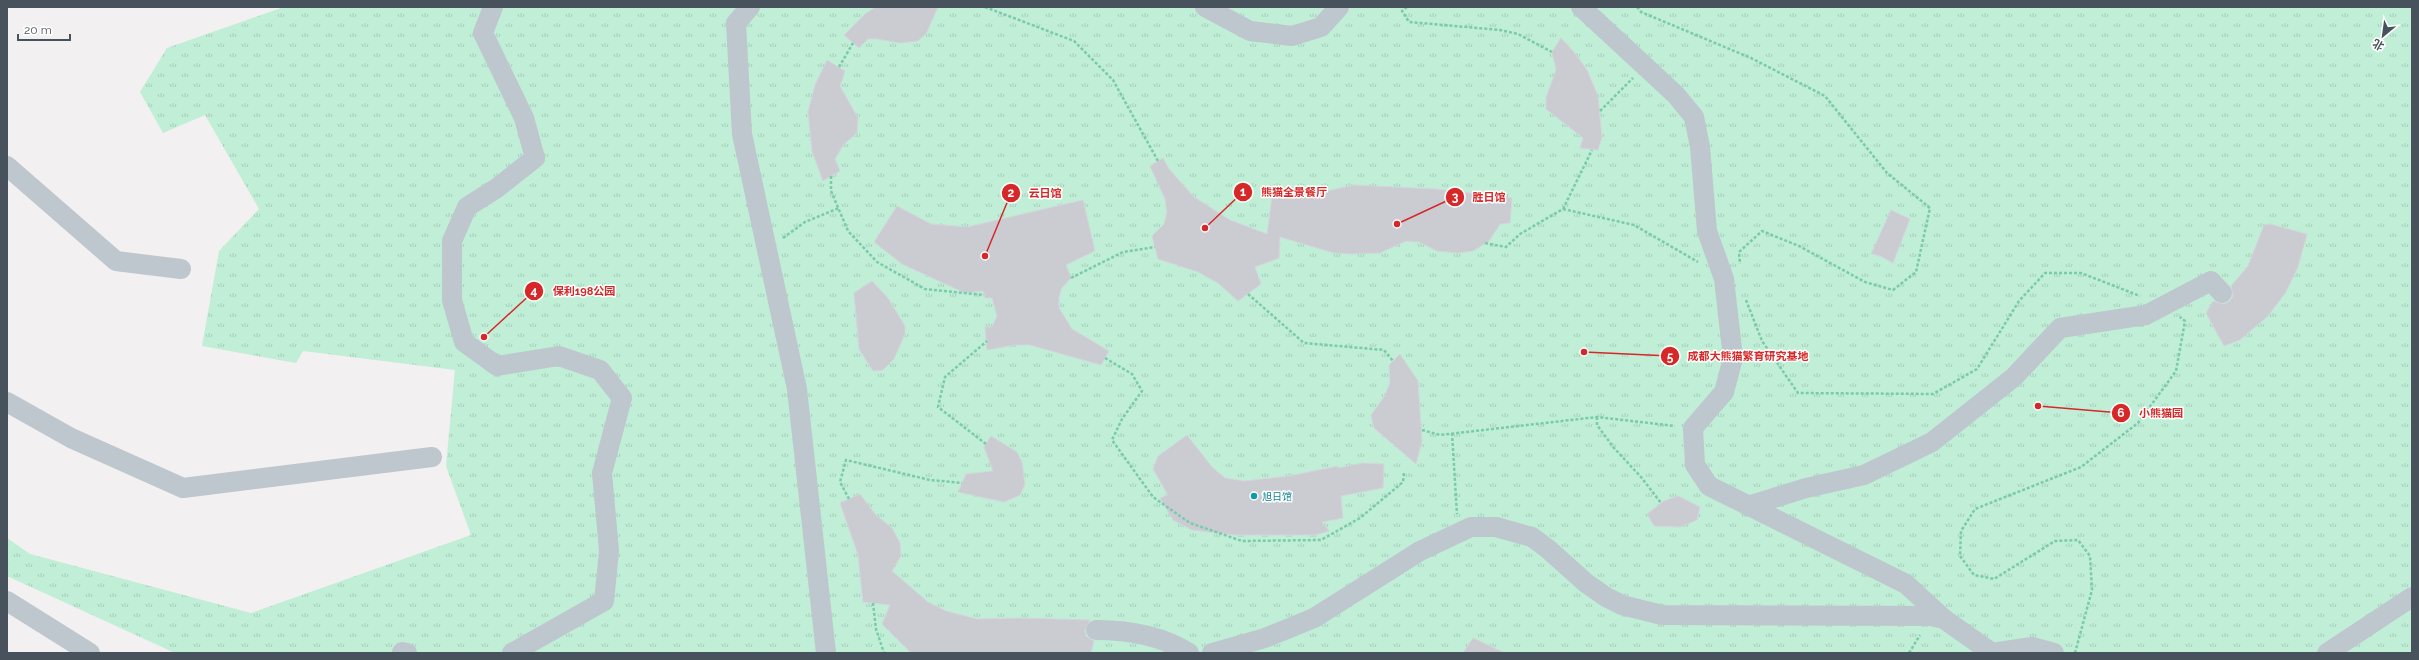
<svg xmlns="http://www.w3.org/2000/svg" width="2419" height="660" viewBox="0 0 2419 660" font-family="Raleway,'Noto Sans SC',sans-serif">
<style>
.park{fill:url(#park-tufts)}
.building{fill:#caccd2;stroke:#d4d6db}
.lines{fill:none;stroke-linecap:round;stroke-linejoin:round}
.path{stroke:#79cba9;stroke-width:2.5;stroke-dasharray:3 2;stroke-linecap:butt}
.minor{stroke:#bec6ce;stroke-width:20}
.culture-dot{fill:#0f9aa8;stroke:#fff;stroke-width:1.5}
.labels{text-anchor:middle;stroke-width:3;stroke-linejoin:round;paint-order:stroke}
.culture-label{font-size:10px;fill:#0d838f;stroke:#fff;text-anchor:start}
.leader{fill:none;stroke:#d62828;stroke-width:1.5}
.callout-dot{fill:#d62828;stroke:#fff;stroke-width:1.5}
.mark-label{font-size:12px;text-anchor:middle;font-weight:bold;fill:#fff}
.callout-label{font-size:11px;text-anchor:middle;font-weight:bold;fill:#d62828;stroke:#fff;stroke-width:3;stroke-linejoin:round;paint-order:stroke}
</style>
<defs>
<pattern id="park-tufts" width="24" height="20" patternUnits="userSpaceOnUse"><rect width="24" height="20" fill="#c0eed6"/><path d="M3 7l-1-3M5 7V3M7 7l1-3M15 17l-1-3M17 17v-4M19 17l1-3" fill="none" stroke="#a6ceba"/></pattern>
</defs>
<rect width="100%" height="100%" fill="#f2f0f0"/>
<!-- park -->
<polygon class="park" points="284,7 2412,7 2412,653 175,653 7,576 7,538 30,554 251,613 471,535 446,466 455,370 303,351 296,363 202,346 219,251 259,209 205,115 163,133 140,92 167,48"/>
<!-- building -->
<g class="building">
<polygon points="876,7 938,7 926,34 918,41 900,43 877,39 868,39 859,48 844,35 865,14"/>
<polygon points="1561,38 1574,52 1587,70 1598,96 1602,137 1598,150 1580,148 1583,138 1546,109 1546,98 1556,70 1552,52"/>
<polygon points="827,60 845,71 840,86 858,118 857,133 844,144 835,159 840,171 823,181 812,151 808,112 815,85"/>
<polygon points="1163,158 1169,169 1194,197 1230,220 1267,234 1273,189 1314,194 1354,185 1436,189 1512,198 1510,223 1500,224 1489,241 1473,251 1458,253 1437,251 1419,242 1406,241 1380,253 1352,254 1334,253 1280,237 1279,258 1255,267 1261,284 1238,301 1218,283 1198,272 1158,259 1152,236 1164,224 1167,213 1165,199 1150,166"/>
<polygon points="1083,200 1095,251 1066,265 1071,278 1062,288 1059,297 1059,308 1072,329 1109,351 1101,365 1030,345 1015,345 987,350 985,327 992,327 997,316 992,298 985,298 983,291 965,293 902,264 874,242 897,206 931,224 967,227"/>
<polygon points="1891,210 1910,219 1893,263 1880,256 1871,254"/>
<polygon points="2270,224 2307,234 2298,267 2286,292 2268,316 2240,340 2224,346 2206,313 2213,301 2224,304 2230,301 2233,296 2231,286 2248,266 2264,225"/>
<polygon points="872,281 888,298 905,326 905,334 894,359 883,370 873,371 859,349 854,293"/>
<polygon points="1400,354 1418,381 1422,441 1416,464 1374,428 1371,415 1384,397 1390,383 1389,365"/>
<polygon points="1187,435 1212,467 1225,478 1244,481 1289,476 1338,466 1338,468 1362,463 1384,464 1383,488 1341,496 1343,518 1322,522 1329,531 1315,535 1235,535 1192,530 1173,520 1160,498 1168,495 1153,469 1158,456"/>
<polygon points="991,436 1017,452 1022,462 1025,484 1020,495 1004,502 958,492 966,474 993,471 984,447"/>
<polygon points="860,494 876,515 892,528 900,543 901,556 892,571 928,602 946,611 977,619 1020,618 1090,620 1085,630 1086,636 1094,641 1091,653 911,653 882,624 890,605 863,602 858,555 840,503"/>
<polygon points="1678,496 1700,507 1697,520 1680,527 1654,526 1647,514 1664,501"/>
<polygon points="1473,638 1505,653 1463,653"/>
</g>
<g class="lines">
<!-- path -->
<g class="path">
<polyline points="985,7 1074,41 1113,80 1158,161"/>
<polyline points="1407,7 1402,11 1409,22 1500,30 1518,34 1552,52"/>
<polyline points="1637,7 1641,12 1751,58 1825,96 1887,173 1930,208 1916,272 1893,290 1865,282 1799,246 1762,231 1739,252 1740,264"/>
<polyline points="839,67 853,43"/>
<polyline points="1600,111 1633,78"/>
<polyline points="831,176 831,191 848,231 877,262 925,289 984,295"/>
<polyline points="1563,209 1634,225 1698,262"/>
<polyline points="783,238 805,222 839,208"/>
<polyline points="1485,243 1506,247 1520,234 1563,209 1592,150"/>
<polyline points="1071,278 1123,252 1155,247"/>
<polyline points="1248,294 1304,343 1384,350 1393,361"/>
<polyline points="1746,300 1762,341 1798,393 1933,394 1977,369 2019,301 2045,273 2081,273 2140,296"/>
<polyline points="1105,358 1132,374 1142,391 1122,419 1112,440 1153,497 1190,523 1242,541 1321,540 1360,518 1403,482 1404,473"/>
<polyline points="1597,417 1597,425 1614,448 1641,477 1661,503"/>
<polyline points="1422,430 1440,435 1597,417 1675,426"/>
<polyline points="1452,433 1457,514"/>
<polyline points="986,444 938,407 945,377 987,341"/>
<polyline points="849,499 840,482 846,460 930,480 962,483"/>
<polyline points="873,603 876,629 884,653"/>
<polyline points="1909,653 1920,635"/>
<polyline points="2075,653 2092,590 2090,556 2078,540 2055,541 1994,579 1974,575 1960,556 1961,531 1975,509 2081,467 2138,423 2176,371 2185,321 2180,317"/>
</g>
<!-- minor -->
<g class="minor">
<polyline points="493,7 483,33 524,118 535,158 497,188 467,207 452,241 452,300 464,342 497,366 559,356 600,370 622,398 602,473 609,551 604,601 512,653"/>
<polyline points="750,7 736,23 742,134 797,389 826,653"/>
<polyline points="1205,7 1250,31 1292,36 1321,27 1339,7"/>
<polyline points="1581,7 1676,95 1694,117 1700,147 1707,231 1724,279 1733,358 1724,392 1693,428 1695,465 1709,486 1906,584 1944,619"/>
<polyline points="7,166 116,261 181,269"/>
<polyline points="7,402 71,438 183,488 432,457"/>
<polyline points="1748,506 1806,488 1864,475 1932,442 2014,377 2060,328 2146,315 2211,281 2222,293"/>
<polyline points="7,601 90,653"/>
<path d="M1096,630C1128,630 1162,636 1189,653"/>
<polyline points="402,652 407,653"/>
<polyline points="1212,653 1265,638 1314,618 1420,551 1471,527 1496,527 1532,537 1548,549 1586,583 1606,597 1622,605 1662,615 1931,616 1944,619 1992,653"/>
<polyline points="1992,653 2032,647 2054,653"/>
<polyline points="2327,653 2412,597"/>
</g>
</g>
<!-- markers -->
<circle class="culture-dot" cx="1254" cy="496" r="4"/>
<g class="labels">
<!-- culture labels -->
<g class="culture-label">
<text x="1262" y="500">旭日馆</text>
</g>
</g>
<!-- callouts -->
<path class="leader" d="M1205 228L1243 192M985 256L1011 193M1397 224L1455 197M484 337L534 291M1584 352L1670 356M2038 406L2121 413"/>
<g class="callout-dot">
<circle cx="1205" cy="228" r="4"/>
<circle cx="985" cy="256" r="4"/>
<circle cx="1397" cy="224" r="4"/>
<circle cx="484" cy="337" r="4"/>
<circle cx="1584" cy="352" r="4"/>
<circle cx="2038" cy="406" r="4"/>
<circle cx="1243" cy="192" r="10"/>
<circle cx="1011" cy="193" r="10"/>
<circle cx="1455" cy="197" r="10"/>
<circle cx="534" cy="291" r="10"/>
<circle cx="1670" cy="356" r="10"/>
<circle cx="2121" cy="413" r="10"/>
</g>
<g class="mark-label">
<text x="1243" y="196">1</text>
<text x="1011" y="197">2</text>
<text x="1455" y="201">3</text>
<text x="534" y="295">4</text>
<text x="1670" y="361">5</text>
<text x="2121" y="417">6</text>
</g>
<g class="callout-label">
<text x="1294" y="196">熊猫全景餐厅</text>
<text x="1045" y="197">云日馆</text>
<text x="1489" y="201">胜日馆</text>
<text x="584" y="295">保利198公园</text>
<text x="1748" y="360">成都大熊猫繁育研究基地</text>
<text x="2161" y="417">小熊猫园</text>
</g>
<!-- border -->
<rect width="2419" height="660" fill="none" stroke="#48525d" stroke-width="16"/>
<!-- north arrow -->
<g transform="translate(2383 36) rotate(209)" stroke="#ffffff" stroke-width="3" paint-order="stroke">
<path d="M0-3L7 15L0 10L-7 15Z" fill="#48525d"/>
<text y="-6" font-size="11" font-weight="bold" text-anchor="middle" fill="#48525d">北</text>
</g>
<!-- scale -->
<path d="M18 34v6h52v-6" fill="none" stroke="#48525d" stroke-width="2"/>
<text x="24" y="34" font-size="12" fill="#48525d" stroke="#ffffff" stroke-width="3" paint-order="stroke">20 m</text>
</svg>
